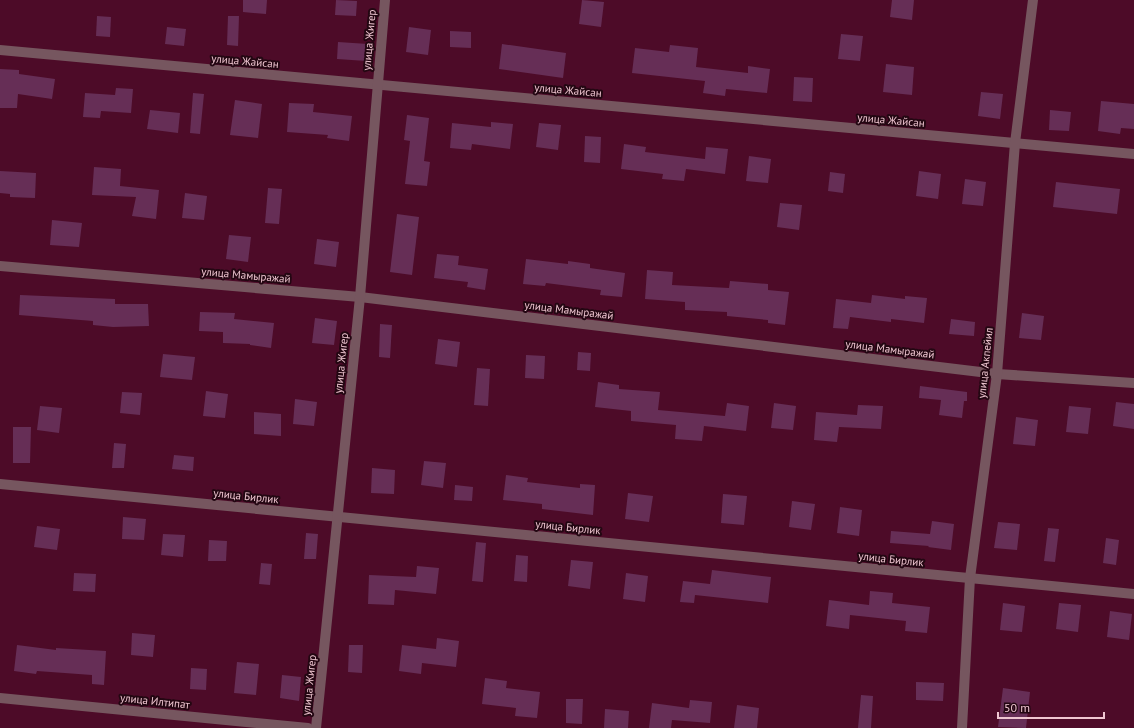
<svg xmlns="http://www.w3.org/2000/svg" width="1134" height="728" viewBox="0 0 1134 728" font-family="'PT Sans',sans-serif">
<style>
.building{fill:#662e56}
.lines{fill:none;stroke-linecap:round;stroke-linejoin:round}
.street{stroke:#76565f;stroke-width:10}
.labels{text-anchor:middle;stroke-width:4;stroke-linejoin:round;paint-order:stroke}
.street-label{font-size:11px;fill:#efc6d1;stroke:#230712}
</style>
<rect width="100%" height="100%" fill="#4d0b28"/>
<!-- building -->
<g class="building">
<polygon points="243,0 267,0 266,14 243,12"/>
<polygon points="336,0 357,1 356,16 335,15"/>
<polygon points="582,0 604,2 601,27 579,24"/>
<polygon points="892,0 914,0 912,20 890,17"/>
<polygon points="97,16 111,17 110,37 96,36"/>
<polygon points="228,16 239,16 238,46 227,45"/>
<polygon points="167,27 186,29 184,46 165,44"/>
<polygon points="409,27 431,30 428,55 406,52"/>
<polygon points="450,31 471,32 471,48 450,47"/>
<polygon points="841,34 863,36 860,61 838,59"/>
<polygon points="338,42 368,44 366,61 337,59"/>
<polygon points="502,44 566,53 563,78 499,69"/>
<polygon points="670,45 698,48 696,67 748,73 748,66 770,69 767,93 726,89 725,96 703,93 705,81 632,73 635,48 669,52"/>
<polygon points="886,64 914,67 912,95 883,92"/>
<polygon points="0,69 19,70 19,74 55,79 52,99 18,94 17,108 0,108"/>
<polygon points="794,77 813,78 812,102 793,101"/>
<polygon points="116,88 133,89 131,113 101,111 100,118 83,117 85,93 115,95"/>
<polygon points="981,92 1003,94 1000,119 978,116"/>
<polygon points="193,93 204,94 200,134 190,133"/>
<polygon points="235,100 262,104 258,138 230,135"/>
<polygon points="1101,101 1134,104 1134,129 1121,128 1120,134 1098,131"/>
<polygon points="289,103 314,104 313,112 352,116 349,141 327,138 328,135 287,132"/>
<polygon points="150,110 180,113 178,133 147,129"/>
<polygon points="1050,110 1071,112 1069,131 1049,130"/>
<polygon points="407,115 429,118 424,161 430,162 427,186 405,184 410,141 404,140"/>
<polygon points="491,122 513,124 510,149 472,144 471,150 450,148 452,123 491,127"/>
<polygon points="539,123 561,125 558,150 536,147"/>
<polygon points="585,136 601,137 600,163 584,162"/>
<polygon points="624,144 646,147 645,152 705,159 706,147 728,149 725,174 686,169 684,181 662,179 663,174 621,169"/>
<polygon points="749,156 771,159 768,183 746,181"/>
<polygon points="94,167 121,169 120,186 159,190 156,219 132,216 136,197 92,195"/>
<polygon points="0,171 36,173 35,198 10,197 10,194 0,193"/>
<polygon points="919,171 941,174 938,199 916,196"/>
<polygon points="830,172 845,174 843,193 828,191"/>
<polygon points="965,179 986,182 983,206 962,204"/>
<polygon points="1056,182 1120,189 1117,214 1053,207"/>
<polygon points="268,188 282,189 279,224 265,223"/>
<polygon points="185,193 207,196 204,220 182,218"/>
<polygon points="780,203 802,205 799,230 777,227"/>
<polygon points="397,214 419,217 412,275 390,272"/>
<polygon points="52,220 82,223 79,247 50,245"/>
<polygon points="229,235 251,237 248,262 226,259"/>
<polygon points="317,239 339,242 336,267 314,264"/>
<polygon points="437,254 459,256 458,265 488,269 485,290 467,287 468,282 434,278"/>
<polygon points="526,259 568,264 568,261 590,264 590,268 625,273 622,297 600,295 601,290 546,283 545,286 523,284"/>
<polygon points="647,270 673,272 672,285 729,288 730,281 768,284 768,290 789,292 785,325 768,323 768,320 727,316 727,312 685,310 685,302 645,299"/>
<polygon points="20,295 115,299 115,304 148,304 149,326 113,327 93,325 93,321 19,315"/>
<polygon points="872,295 905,299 905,296 927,298 924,323 891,319 891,322 850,317 848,329 833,328 836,299 871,303"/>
<polygon points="200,312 235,313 234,319 274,323 271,348 250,345 250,344 223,343 223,332 199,331"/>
<polygon points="1022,313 1044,316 1041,340 1019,338"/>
<polygon points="315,318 337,321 334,345 312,343"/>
<polygon points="951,319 975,322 974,336 949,334"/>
<polygon points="380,324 392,325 390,358 379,357"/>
<polygon points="438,339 460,342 457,367 435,364"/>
<polygon points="578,352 591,353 590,371 577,370"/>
<polygon points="163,354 195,357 192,380 160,377"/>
<polygon points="526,355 545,356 544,379 525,378"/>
<polygon points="477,368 490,369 488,406 474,405"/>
<polygon points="598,382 619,385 619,389 660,392 658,410 725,416 727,403 749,406 746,431 704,426 702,441 675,439 676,425 631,421 631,411 595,407"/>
<polygon points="920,386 967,392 967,401 964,401 962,418 939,415 941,400 919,398"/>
<polygon points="206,391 228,394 225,418 203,416"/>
<polygon points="122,392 142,393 140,415 120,413"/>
<polygon points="295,399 317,402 314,426 293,424"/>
<polygon points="1116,402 1134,404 1134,429 1113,426"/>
<polygon points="774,403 796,406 793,430 771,428"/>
<polygon points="858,405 883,406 881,429 839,427 837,442 814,440 816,412 857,415"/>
<polygon points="40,406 62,408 59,433 37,430"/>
<polygon points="1069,406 1091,408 1088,434 1066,432"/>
<polygon points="254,412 281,414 281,436 254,434"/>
<polygon points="1016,417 1038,420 1035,446 1013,444"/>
<polygon points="13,427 31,427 30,463 13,463"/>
<polygon points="114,443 126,444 124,468 112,468"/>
<polygon points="174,455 194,457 193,471 172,469"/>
<polygon points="424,461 446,463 443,488 421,485"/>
<polygon points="372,468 395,470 394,494 371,493"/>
<polygon points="506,475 528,478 527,482 580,488 580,484 595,485 593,515 542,509 542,504 503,500"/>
<polygon points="455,485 473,487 472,501 454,500"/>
<polygon points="628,493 653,496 649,522 625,519"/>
<polygon points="723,494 747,496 744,525 721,523"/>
<polygon points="792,501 815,504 811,530 789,527"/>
<polygon points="840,507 862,510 859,536 837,533"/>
<polygon points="123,517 146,519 144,540 122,539"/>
<polygon points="932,521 954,524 951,550 928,547 929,546 890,543 891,531 930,534"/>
<polygon points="998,522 1020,524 1017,550 994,548"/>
<polygon points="37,526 60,529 57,550 34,547"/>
<polygon points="1048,528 1059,529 1055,562 1044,561"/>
<polygon points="306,533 318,534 316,559 304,559"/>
<polygon points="163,534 185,535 183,557 161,555"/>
<polygon points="1106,538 1119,540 1116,565 1103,563"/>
<polygon points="209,540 227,541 226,561 208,561"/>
<polygon points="476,542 486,543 483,582 472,581"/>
<polygon points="516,555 528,556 527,582 514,581"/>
<polygon points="571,560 593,562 590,589 568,586"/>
<polygon points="261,563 272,564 270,585 259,584"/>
<polygon points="417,566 439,568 436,594 395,590 394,605 368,604 369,575 416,577"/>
<polygon points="712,570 771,577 768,603 695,595 694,603 680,602 683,581 710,584"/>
<polygon points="74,573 96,574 95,592 73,591"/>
<polygon points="626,573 648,576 645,602 623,599"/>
<polygon points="870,591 893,593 892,603 930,607 927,633 905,631 906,621 850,615 849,629 826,626 829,600 869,605"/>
<polygon points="1003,603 1025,606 1022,632 1000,630"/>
<polygon points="1059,603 1081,605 1078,632 1056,629"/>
<polygon points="1110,611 1132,614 1129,640 1107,637"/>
<polygon points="132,633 155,635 153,657 131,655"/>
<polygon points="437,638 459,641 456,667 422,663 421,674 399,671 402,645 436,649"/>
<polygon points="17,645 56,650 56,648 106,651 104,685 92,684 92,675 37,671 36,674 14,671"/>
<polygon points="349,645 363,645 362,673 348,672"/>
<polygon points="237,662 259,664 256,695 234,693"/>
<polygon points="191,668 207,669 206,690 190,689"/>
<polygon points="282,675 301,677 299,701 280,698"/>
<polygon points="485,678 507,681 506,688 540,692 537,718 515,716 516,708 482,704"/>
<polygon points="916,682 944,683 943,701 916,700"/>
<polygon points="1003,688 1030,692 1026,728 998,727"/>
<polygon points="861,695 873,696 871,728 858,728"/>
<polygon points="566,699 583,699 582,724 566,723"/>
<polygon points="690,700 712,702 710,723 672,720 671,728 649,728 652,703 689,708"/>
<polygon points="737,705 759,708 757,728 734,728"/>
<polygon points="605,709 629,711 628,728 604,728"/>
</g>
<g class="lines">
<!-- street -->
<g class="street">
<polyline points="0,50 1134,154"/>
<polyline points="0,266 360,297 997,374 1134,383"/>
<polyline points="0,484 1134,594"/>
<polyline points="0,698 308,728"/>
<polyline points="316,728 360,297 385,0"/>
<polyline points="962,728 970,578 997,374 1015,143 1033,0"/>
</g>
</g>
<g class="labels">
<!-- street labels -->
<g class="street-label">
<text transform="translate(369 40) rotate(-85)" y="4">улица Жигер</text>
<text transform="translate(245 61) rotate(5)" y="4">улица Жайсан</text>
<text transform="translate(568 90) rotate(5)" y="4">улица Жайсан</text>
<text transform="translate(891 120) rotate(5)" y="4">улица Жайсан</text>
<text transform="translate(246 275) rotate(5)" y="4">улица Мамыражай</text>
<text transform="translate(569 310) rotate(7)" y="4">улица Мамыражай</text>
<text transform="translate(890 349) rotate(7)" y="4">улица Мамыражай</text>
<text transform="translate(341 363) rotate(-84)" y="4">улица Жигер</text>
<text transform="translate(985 363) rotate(-84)" y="4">улица Акпейил</text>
<text transform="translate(246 496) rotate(6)" y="4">улица Бирлик</text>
<text transform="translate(568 527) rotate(6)" y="4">улица Бирлик</text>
<text transform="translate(891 559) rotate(6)" y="4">улица Бирлик</text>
<text transform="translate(309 685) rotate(-84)" y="4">улица Жигер</text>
<text transform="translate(155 701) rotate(6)" y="4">улица Илтипат</text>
</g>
</g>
<!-- scale -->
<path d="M998 712v6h106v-6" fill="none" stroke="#efc6d1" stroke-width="2"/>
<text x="1004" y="712" font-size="12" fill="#efc6d1" stroke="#230712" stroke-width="3" paint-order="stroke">50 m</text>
</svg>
